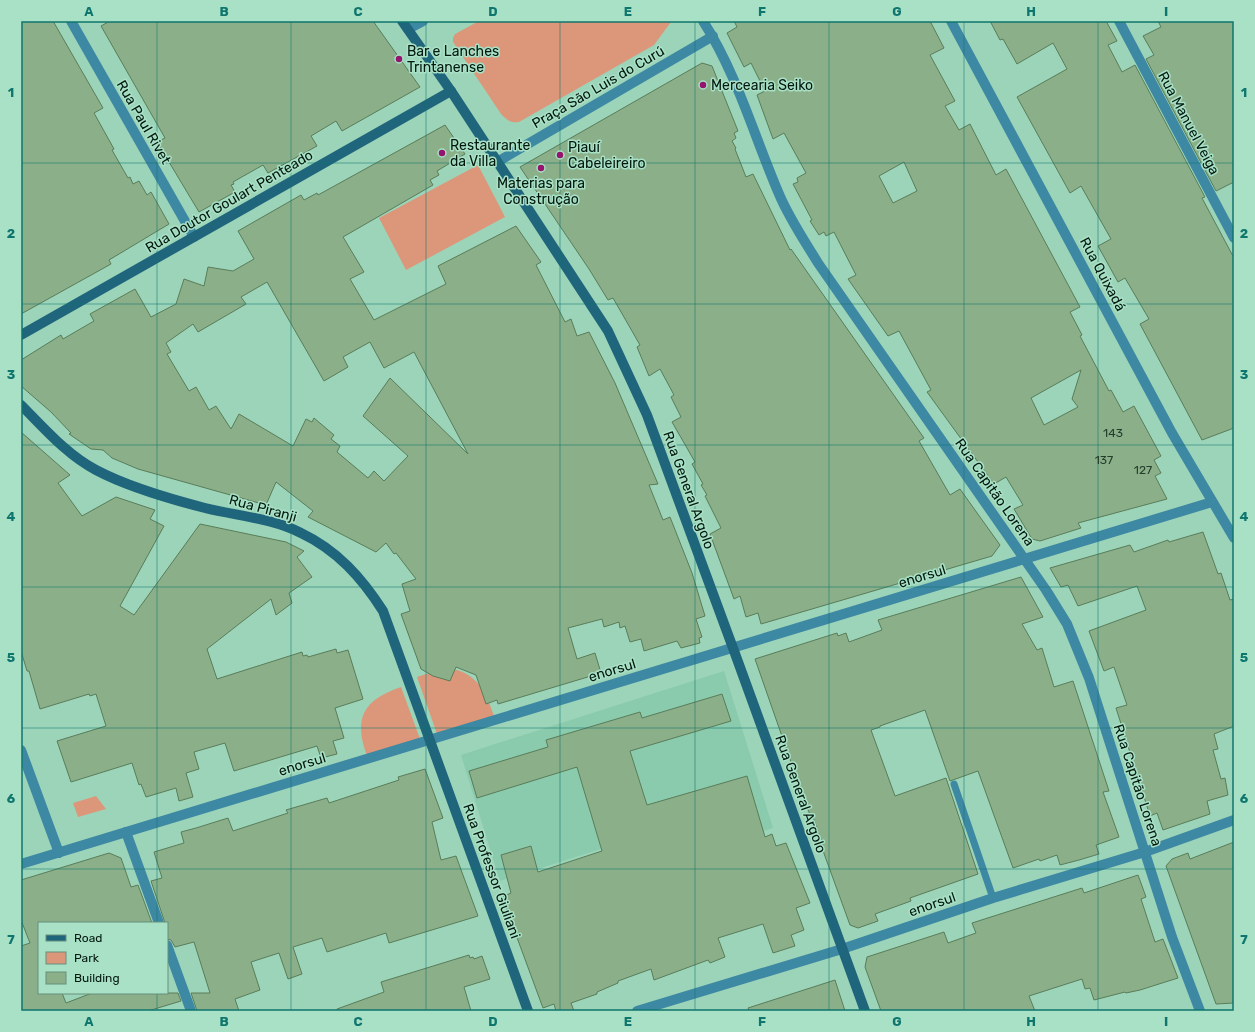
<svg xmlns="http://www.w3.org/2000/svg" width="1255" height="1032" viewBox="0 0 1255 1032" font-family="Rubik,sans-serif">
<style>
.built{fill:#8acaad}
.green{fill:#dc977a}
.building{fill:#8aaf89;stroke:#597d59;fill-rule:evenodd}
.lines{fill:none;stroke-linecap:round;stroke-linejoin:round}
.lane{stroke:#3d88a3;stroke-width:7}
.street{stroke:#3d88a3;stroke-width:10}
.secondary{stroke:#1f657b;stroke-width:10}
.grid{fill:none;stroke:#0f766e;stroke-width:1;stroke-opacity:0.55}
.poi-dot{fill:#94146e;stroke:#a8e1c6;stroke-width:1.5}
.labels{text-anchor:middle;stroke-width:3;stroke-linejoin:round;paint-order:stroke}
.number-label{font-size:12px;fill:#243d2d}
.poi-label{font-size:14px;fill:#02170e;stroke:#a8e1c6;text-anchor:start}
.street-label{font-size:14px;fill:#02170e;stroke:#a8e1c6}
.neatline{fill:none;stroke:#0f766e;stroke-width:1.5}
.grid-label{font-size:13px;text-anchor:middle;font-weight:bold;fill:#0f766e}
</style>
<rect width="100%" height="100%" fill="#9cd4b9"/>
<!-- built -->
<polygon class="built" points="724,671 773,828 661,863 651,833 500,881 461,755"/>
<!-- green -->
<g class="green">
<path d="M479,21H671V22L654,45L519,122C510,123 507,120 501,114L453,42V38L455,34Z"/>
<polygon points="478,165 505,217 406,270 379,218"/>
<path d="M441,669C447,669 455,669 460,671C480,678 488,698 494,716L437,734L417,677Z"/>
<path d="M401,687L420,739L367,756C353,718 363,700 401,687Z"/>
<polygon points="96,796 106,809 78,817 73,803"/>
</g>
<!-- building -->
<g class="building">
<polygon points="21,21 53,21 103,108 94,113 114,149 112,150 128,178 130,177 133,184 139,181 147,195 151,192 169,224 109,260 111,264 21,314"/>
<polygon points="110,21 373,21 420,87 342,131 336,121 311,136 317,146 268,173 263,165 233,182 234,184 231,185 235,192 199,212 157,142 165,138 101,26"/>
<path d="M734,21H930L944,48L930,55L955,101L945,106L959,130L970,124L996,175L1006,169L1080,307L1070,312L1082,335L1080,336L1109,391L1111,390L1123,412L1134,406L1161,456L1154,460L1161,473L1155,476L1167,499L1078,523L1081,528L1040,541L1032,539L1014,509L1023,505L1006,477L994,484L927,392L931,390L899,331L888,336L848,279L856,275L834,232L826,236L824,232L819,235L810,221L812,220L793,184L798,182L797,178L806,173L784,133L773,139L757,95L765,91L751,63L744,67L727,33L737,27ZM904,162L917,191L893,203L879,176ZM1081,370L1072,399L1078,407L1044,425L1031,398Z"/>
<polygon points="990,21 1106,21 1117,41 1108,45 1122,72 1135,65 1205,197 1202,198 1234,258 1234,428 1202,440 1140,324 1149,319 1125,278 1118,282 1098,246 1111,239 1081,186 1070,193 1017,97 1067,69 1053,43 1017,64 1003,39 1000,40"/>
<polygon points="1158,21 1234,21 1234,182 1216,191 1146,59 1154,55 1143,36 1161,27"/>
<polygon points="702,63 712,66 738,131 734,133 736,138 732,141 736,148 735,149 746,177 753,174 790,250 791,249 924,438 919,441 950,495 960,489 1000,545 992,556 761,624 758,613 746,617 740,596 734,599 710,534 721,528 705,496 707,495 701,485 703,484 692,464 695,462 672,422 681,417 671,397 674,395 660,369 649,376 637,347 640,345 613,298 608,300 589,269 520,167"/>
<path d="M445,125L465,154L437,171L439,175L430,180L433,185L343,237L364,272L350,279L374,320L446,284L438,266L516,226L541,262L536,265L565,322L571,319L577,336L589,332L615,383L658,484L649,485L663,520L670,517L692,573L705,616L696,619L702,637L699,638L700,643L681,648L677,641L644,651L641,639L630,642L625,626L620,628L619,622L604,627L602,619L568,628L577,659L595,653L601,673L498,704L497,700L486,704L476,675L456,667L450,681L433,676L421,669L401,614L410,611L402,584L416,579L396,553L394,554L386,543L376,552L308,517L313,511L276,482L266,505L138,469L112,458L103,450L91,449L69,434L71,433L51,412L21,386V360L61,335L63,339L94,321L90,314L135,289L151,317L176,304L184,279L204,286L208,267L233,271L254,259L238,231L301,195L304,200L317,193L318,195ZM267,282L324,381L348,367L343,357L370,342L384,368L414,352L468,454L390,378L363,416L408,456L384,481L374,471L368,478L337,452L340,446L331,439L334,435L314,418L312,422L306,419L293,446L239,414L231,429L216,406L209,410L196,387L189,391L167,354L171,352L166,343L193,324L198,332L246,304L241,297Z"/>
<polygon points="21,432 70,475 58,483 82,516 116,497 155,510 150,519 164,526 120,606 134,615 200,524 286,542 304,551 297,557 312,577 289,593 292,603 276,615 271,599 207,649 217,679 302,652 303,656 307,655 308,657 336,649 337,653 348,650 363,699 335,708 344,738 333,741 337,754 321,758 317,746 234,771 225,743 194,752 199,769 186,773 193,797 179,801 176,788 146,797 141,784 139,785 132,763 71,782 57,741 106,726 96,694 90,696 89,694 40,709 29,671 27,671 21,651"/>
<polygon points="1203,532 1218,574 1221,573 1230,600 1234,599 1234,726 1214,734 1218,749 1213,750 1221,779 1225,778 1228,795 1207,801 1210,814 1163,830 1157,813 1150,816 1116,708 1127,705 1114,667 1104,671 1089,631 1146,610 1137,586 1078,606 1068,585 1061,587 1050,568 1130,545 1134,552 1168,540 1169,542"/>
<polygon points="1021,577 1043,617 1022,624 1037,650 1042,648 1054,687 1073,681 1109,791 1103,792 1119,837 1096,845 1099,854 1079,860 1060,865 1057,855 1040,861 1039,859 1013,868 978,771 950,781 925,710 880,726 880,727 871,730 895,796 946,778 978,874 910,898 911,901 875,914 878,921 858,928 850,925 822,848 824,848 813,817 811,817 806,805 755,659 837,633 838,636 846,633 849,642 882,630 878,620"/>
<polygon points="722,694 731,721 630,751 647,805 747,776 765,837 772,834 776,846 786,843 810,903 796,908 804,930 791,935 795,946 773,953 763,924 718,938 725,957 710,963 708,960 654,980 651,969 618,981 618,983 597,992 597,994 571,1003 574,1011 556,1011 554,1004 543,1008 502,897 511,893 501,855 531,846 538,872 602,851 577,767 477,798 469,771 548,747 546,740 640,712 642,718"/>
<polygon points="425,769 443,818 432,822 441,860 456,856 478,916 389,943 386,933 327,952 322,938 293,947 302,974 288,979 279,953 251,962 260,990 235,999 239,1011 197,1011 191,993 210,993 194,942 175,947 171,940 167,939 167,923 165,923 151,881 162,878 154,852 184,843 181,832 196,828 228,818 233,831 288,813 286,810 327,798 329,803 399,780 398,777"/>
<polygon points="1234,842 1234,1003 1216,1004 1166,866 1172,859 1188,853 1190,859"/>
<polygon points="109,853 121,858 131,887 138,885 152,923 39,923 39,993 62,993 66,1003 92,993 178,993 181,1001 148,1011 21,1011 21,946 30,943 21,920 21,880"/>
<polygon points="1138,875 1146,897 1141,899 1155,942 1163,939 1178,978 1140,990 1126,993 1125,992 1094,1000 1090,988 1085,989 1082,979 1029,996 1035,1011 881,1011 865,967 867,957 944,932 948,943 976,933 972,923 1082,888 1084,893"/>
<polygon points="469,955 470,958 473,957 474,959 482,956 490,979 464,987 471,1011 337,1011 337,1009 384,992 381,982"/>
<polygon points="835,980 845,1011 749,1011 748,1008"/>
</g>
<g class="lines">
<!-- lane -->
<polyline class="lane" points="954,784 993,898"/>
<!-- street -->
<g class="street">
<polyline points="71,21 194,237"/>
<path d="M703,21C737,74 754,136 779,194C789,218 804,240 818,263L1046,590L1067,624L1089,678L1172,937L1200,1011"/>
<polyline points="951,21 1172,433 1234,538"/>
<polyline points="1119,21 1234,238"/>
<polyline points="408,29 423,21"/>
<polyline points="497,162 713,36"/>
<polyline points="21,750 59,853"/>
<polyline points="126,832 159,923"/>
<polyline points="21,864 1212,502"/>
<polyline points="167,945 191,1011"/>
<polyline points="637,1011 842,949 993,898 1145,852 1234,820"/>
</g>
<!-- secondary -->
<g class="secondary">
<polyline points="402,21 451,91 608,331 647,415 733,648 865,1011"/>
<polyline points="21,335 451,91"/>
<path d="M21,405C44,428 67,455 96,470C128,487 170,499 205,508C237,516 272,518 301,533C337,550 362,578 383,611L528,1011"/>
</g>
</g>
<!-- grid -->
<path class="grid" d="M157,21V923M291,21V1011M426,21V1011M560,21V1011M695,21V1011M829,21V1011M964,21V1011M1098,21V1011M21,163H1234M21,304H1234M21,445H1234M21,587H1234M21,728H1234M21,869H1234M157,993V1011"/>
<!-- markers -->
<g class="poi-dot">
<circle cx="399" cy="59" r="4"/>
<circle cx="703" cy="85" r="4"/>
<circle cx="442" cy="153" r="4"/>
<circle cx="560" cy="155" r="4"/>
<circle cx="541" cy="168" r="4"/>
</g>
<g class="labels">
<!-- number labels -->
<g class="number-label">
<text x="1113" y="437">143</text>
<text x="1104" y="464">137</text>
<text x="1143" y="474">127</text>
</g>
<!-- poi labels -->
<g class="poi-label">
<text x="407" y="56">Bar e Lanches<tspan x="407" dy="16">Trintanense</tspan></text>
<text x="711" y="90">Mercearia Seiko</text>
<text x="450" y="150">Restaurante<tspan x="450" dy="16">da Villa</tspan></text>
<text x="568" y="152">Piauí<tspan x="568" dy="16">Cabeleireiro</tspan></text>
<text x="541" y="188" text-anchor="middle">Materias para<tspan x="541" dy="16">Construção</tspan></text>
</g>
<!-- street labels -->
<g class="street-label">
<text transform="translate(598 87) rotate(-30)" y="5">Praça São Luis do Curú</text>
<text transform="translate(144 122) rotate(60)" y="5">Rua Paul Rivet</text>
<text transform="translate(1189 123) rotate(62)" y="5">Rua Manuel Veiga</text>
<text transform="translate(229 201) rotate(-30)" y="5">Rua Doutor Goulart Penteado</text>
<text transform="translate(1103 274) rotate(62)" y="5">Rua Quixadá</text>
<text transform="translate(689 490) rotate(70)" y="5">Rua General Argolo</text>
<text transform="translate(995 492) rotate(55)" y="5">Rua Capitão Lorena</text>
<text transform="translate(263 508) rotate(15)" y="5">Rua Piranji</text>
<text transform="translate(922 576) rotate(-17)" y="5">enorsul</text>
<text transform="translate(612 670) rotate(-17)" y="5">enorsul</text>
<text transform="translate(302 764) rotate(-17)" y="5">enorsul</text>
<text transform="translate(1138 785) rotate(72)" y="5">Rua Capitão Lorena</text>
<text transform="translate(801 794) rotate(70)" y="5">Rua General Argolo</text>
<text transform="translate(492 871) rotate(70)" y="5">Rua Professor Giuliani</text>
<text transform="translate(932 904) rotate(-19)" y="5">enorsul</text>
</g>
</g>
<!-- border -->
<rect width="1255" height="1032" fill="none" stroke="#a8e1c6" stroke-width="44"/>
<!-- legend -->
<rect x="38" y="922" width="130" height="72" fill="#a8e1c6" stroke="#66907c"/>
<rect x="46" y="935" width="20" height="6" fill="#1f657b" stroke="#66907c"/>
<text x="74" y="942" font-size="12" fill="#02170e">Road</text>
<rect x="46" y="952" width="20" height="12" fill="#dc977a" stroke="#66907c"/>
<text x="74" y="962" font-size="12" fill="#02170e">Park</text>
<rect x="46" y="972" width="20" height="12" fill="#8aaf89" stroke="#66907c"/>
<text x="74" y="982" font-size="12" fill="#02170e">Building</text>
<rect x="22" y="22" width="1211" height="988" class="neatline"/>
<g class="grid-label">
<text x="89" y="16">A</text>
<text x="224" y="16">B</text>
<text x="358" y="16">C</text>
<text x="493" y="16">D</text>
<text x="628" y="16">E</text>
<text x="762" y="16">F</text>
<text x="897" y="16">G</text>
<text x="1031" y="16">H</text>
<text x="1166" y="16">I</text>
<text x="11" y="97">1</text>
<text x="1244" y="97">1</text>
<text x="11" y="238">2</text>
<text x="1244" y="238">2</text>
<text x="11" y="379">3</text>
<text x="1244" y="379">3</text>
<text x="11" y="521">4</text>
<text x="1244" y="521">4</text>
<text x="11" y="662">5</text>
<text x="1244" y="662">5</text>
<text x="11" y="803">6</text>
<text x="1244" y="803">6</text>
<text x="11" y="944">7</text>
<text x="1244" y="944">7</text>
<text x="89" y="1026">A</text>
<text x="224" y="1026">B</text>
<text x="358" y="1026">C</text>
<text x="493" y="1026">D</text>
<text x="628" y="1026">E</text>
<text x="762" y="1026">F</text>
<text x="897" y="1026">G</text>
<text x="1031" y="1026">H</text>
<text x="1166" y="1026">I</text>
</g>
</svg>
